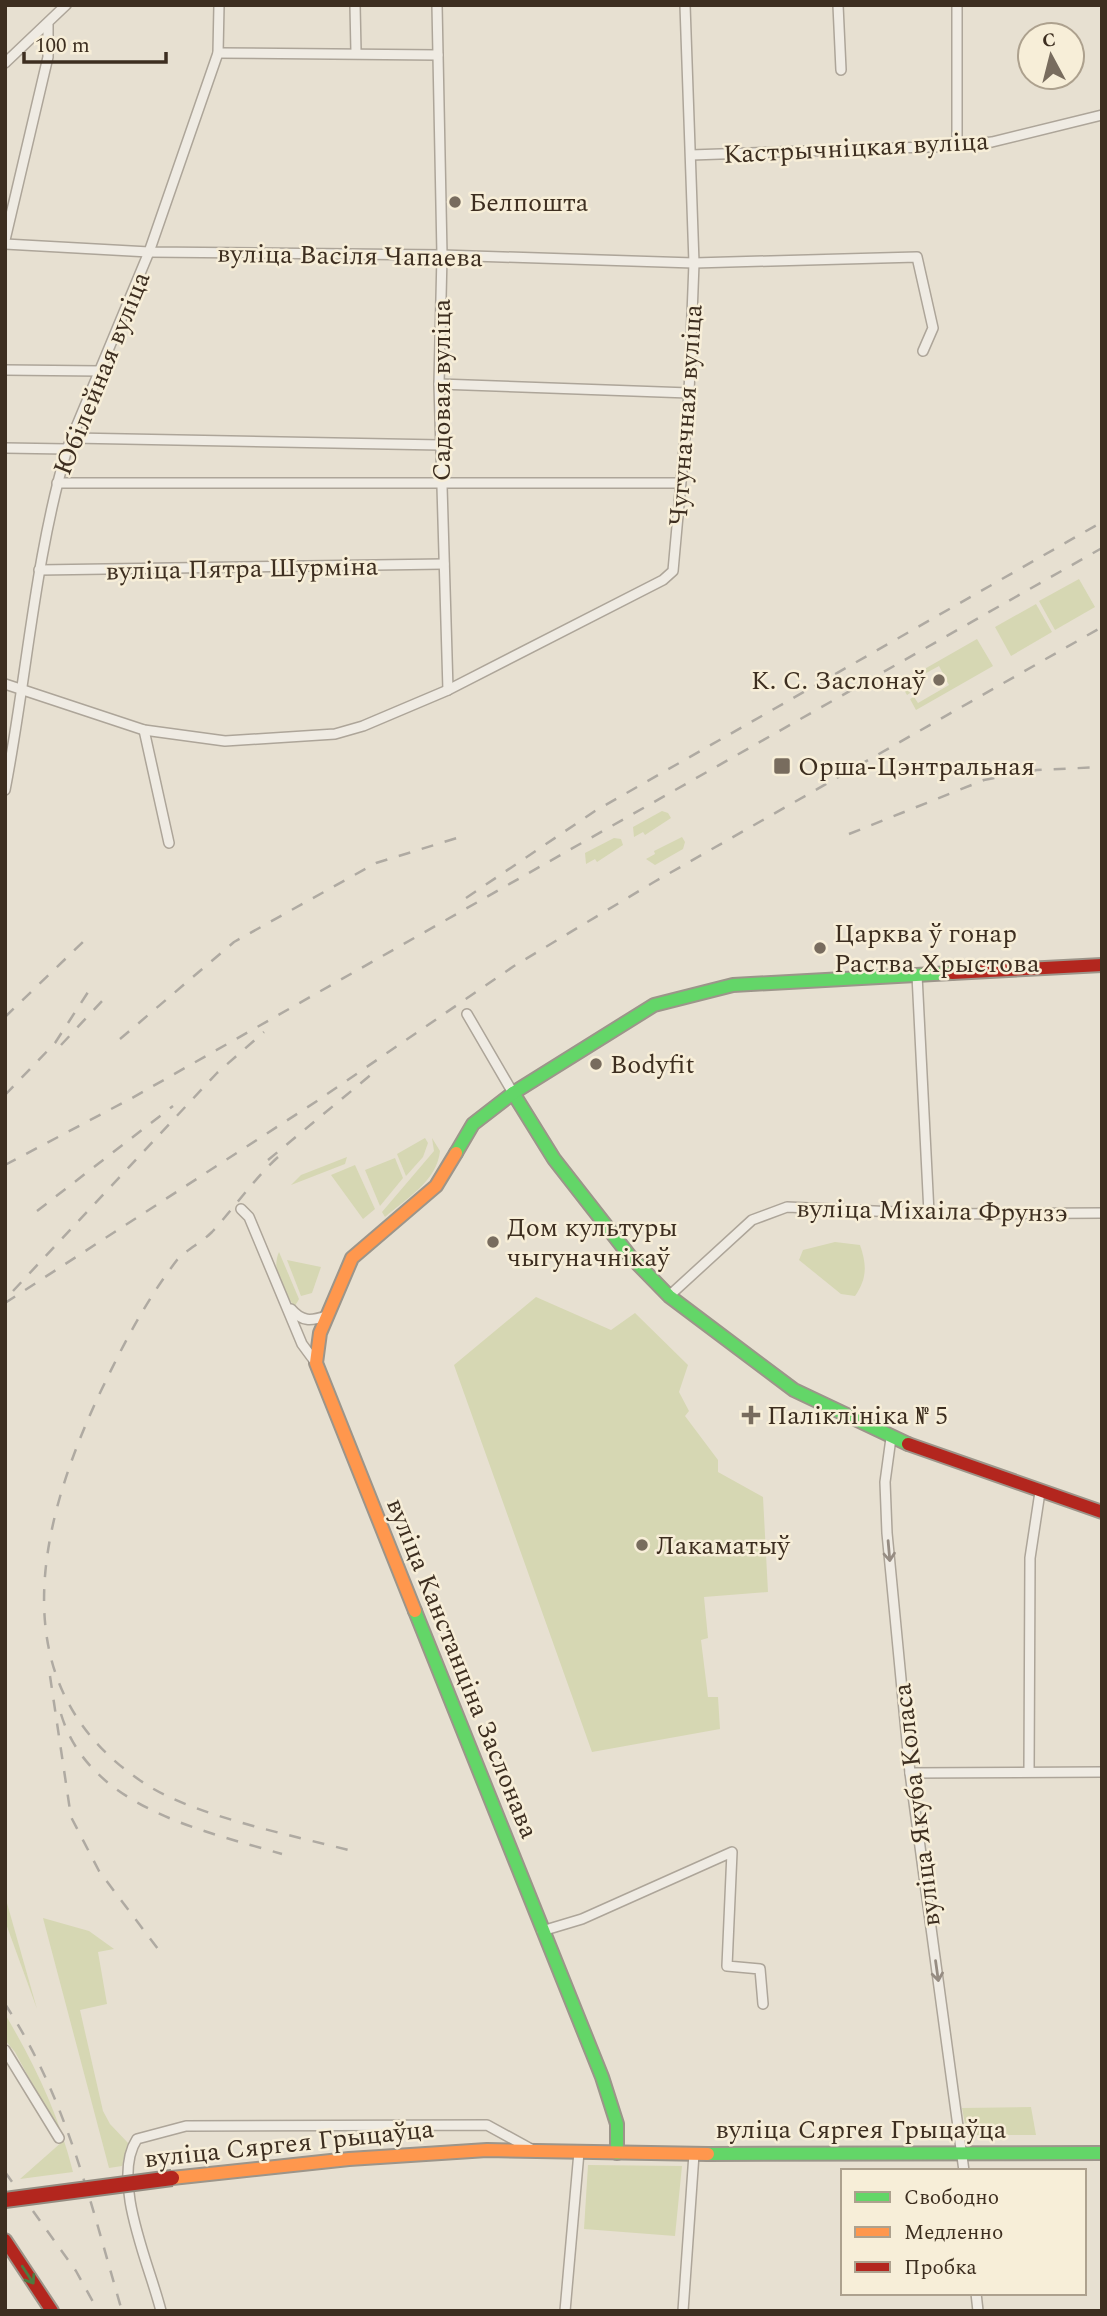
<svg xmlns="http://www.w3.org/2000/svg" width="1107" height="2316" viewBox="0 0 1107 2316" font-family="Spectral,serif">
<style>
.green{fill:#d6d7b3}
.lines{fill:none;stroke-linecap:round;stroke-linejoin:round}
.street-casing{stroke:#ada599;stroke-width:12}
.fast-casing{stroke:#9c958a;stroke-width:16}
.slow-casing{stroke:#9c958a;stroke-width:16}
.jam-casing{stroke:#9c958a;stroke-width:16}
.street{stroke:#efebe3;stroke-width:9}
.fast{stroke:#63d668;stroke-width:12}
.slow{stroke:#ff974d;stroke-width:12}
.jam{stroke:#b3261e;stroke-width:12}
.rail{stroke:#afaaa2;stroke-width:2.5;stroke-dasharray:12 12;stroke-linecap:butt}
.jam-bridge-casing{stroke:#928b80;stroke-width:18;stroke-linecap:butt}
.jam-bridge{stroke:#b3261e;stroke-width:14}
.oneway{stroke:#968c82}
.oneway2{stroke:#4e7a40}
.poi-dot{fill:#786c5e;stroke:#f7eed8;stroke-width:2.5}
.labels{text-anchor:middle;stroke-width:5;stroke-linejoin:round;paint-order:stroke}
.street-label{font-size:26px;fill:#3d2e20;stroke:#f7eed8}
.poi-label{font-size:26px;fill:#3d2e20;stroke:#f7eed8;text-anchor:start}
</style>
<rect width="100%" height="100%" fill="#e7e0d1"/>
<!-- green -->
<g class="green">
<polygon points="1079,579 1095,607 1055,630 1039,601"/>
<polygon points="1036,604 1052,632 1011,656 995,627"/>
<polygon points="977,639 993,666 916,710 910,699 914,697 918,703 949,685 939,666 906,684 910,693 907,695 900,683"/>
<polygon points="662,811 668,813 671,818 645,835 643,832 634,837 633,827"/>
<polygon points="682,837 685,842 683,849 655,865 646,859 655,854 654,851"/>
<polygon points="614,838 621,839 623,845 597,862 595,859 586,864 585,853"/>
<polygon points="425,1138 428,1143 423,1157 406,1176 397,1154"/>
<path d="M432,1138L440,1151C437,1181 406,1199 385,1217L382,1212L434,1151Z"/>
<polygon points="347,1157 345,1164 291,1185 301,1175"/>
<polygon points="395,1158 403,1178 380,1206 365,1170"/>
<polygon points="355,1165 375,1209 363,1219 331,1175"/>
<path d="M835,1242L860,1245C867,1265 867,1279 855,1296L841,1294L799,1260L803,1250Z"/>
<path d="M279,1252L299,1299L295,1306C282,1294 271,1269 279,1252Z"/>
<polygon points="287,1260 321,1267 312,1293 301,1296"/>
<polygon points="536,1297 611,1330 635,1313 688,1365 679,1392 689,1411 685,1416 718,1460 718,1472 763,1497 768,1592 704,1597 708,1638 701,1640 708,1697 718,1697 720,1729 592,1752 454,1365"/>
<polygon points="5,1896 37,2009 5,1921"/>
<polygon points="43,1918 89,1931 114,1949 98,1952 107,2004 80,2010 103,2111 110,2124 128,2143 122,2166 109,2168"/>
<path d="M5,2014C35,2065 59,2115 73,2172L20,2179L63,2141L15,2052L5,2040Z"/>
<polygon points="1031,2107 1036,2135 967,2135 962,2108"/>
<polygon points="588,2165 682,2166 675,2236 584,2229"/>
</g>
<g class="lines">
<!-- street casing -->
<g class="street-casing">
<g id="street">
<polyline points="355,5 356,52"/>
<polyline points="437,5 442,255 439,384 448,690"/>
<polyline points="838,5 841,70"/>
<polyline points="957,5 957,146"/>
<polyline points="218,53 438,55"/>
<polyline points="5,63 66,5"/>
<polyline points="691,155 957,146 992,142 1102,115"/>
<polyline points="5,240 48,57 48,25"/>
<polyline points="5,244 149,252 442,255 694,263 917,257 933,328 923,351"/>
<polyline points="5,370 100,371"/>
<polyline points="439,384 689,393"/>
<polyline points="73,438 441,445"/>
<polyline points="5,448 67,449"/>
<polyline points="57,483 680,483"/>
<polyline points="39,570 444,564"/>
<polyline points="5,684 144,730 225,741 335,734 363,726 448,690 663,580 673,571 689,393 694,263 685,5"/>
<polyline points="144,730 169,843"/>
<path d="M5,790C27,677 34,561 67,449L149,252L218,53L219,5"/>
<polyline points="917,975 929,1213"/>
<polyline points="467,1014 513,1093"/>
<polyline points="241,1209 249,1217 302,1344 316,1363"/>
<polyline points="669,1296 752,1220 787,1207 939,1214 1102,1213"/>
<path d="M291,1309C302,1322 311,1321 326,1316"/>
<polyline points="891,1438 885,1482 887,1533 910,1773 964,2171"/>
<polyline points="1029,1771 1030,1558 1040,1492"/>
<polyline points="910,1773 1102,1772"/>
<polyline points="542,1931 582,1919 732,1852 727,1966 760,1969 763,2004"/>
<polyline points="5,2050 59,2138"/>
<polyline points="976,2293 978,2311"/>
<path d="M161,2311C150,2266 110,2180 137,2139L186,2126L487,2125L531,2149"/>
<polyline points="565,2311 579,2152"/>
<polyline points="683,2311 694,2154"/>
</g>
</g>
<!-- fast casing -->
<g class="fast-casing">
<g id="fast">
<polyline points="513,1093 554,1159 629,1255 669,1296 794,1390 908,1444"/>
<polyline points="456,1153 473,1124 513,1093 654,1005 733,985 952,973"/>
<polyline points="415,1611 602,2077 617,2124 617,2153"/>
<polyline points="708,2154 1102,2153"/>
</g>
</g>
<!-- slow casing -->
<g class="slow-casing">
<g id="slow">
<polyline points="415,1611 316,1363 320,1333 352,1258 436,1186 456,1153"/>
<polyline points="172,2178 349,2159 487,2150 708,2154"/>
</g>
</g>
<!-- jam casing -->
<g class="jam-casing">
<g id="jam">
<polyline points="952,973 1102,965"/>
<polyline points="908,1444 1102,1512"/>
<polyline points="5,2240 52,2311"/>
</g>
</g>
<!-- street -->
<use href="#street" class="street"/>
<!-- fast -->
<use href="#fast" class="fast"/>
<!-- slow -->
<use href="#slow" class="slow"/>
<!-- jam -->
<use href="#jam" class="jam"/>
<!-- rail -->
<g class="rail">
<polyline points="849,834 984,780 1037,770 1102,767"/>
<polyline points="466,898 595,811 1102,522"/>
<polyline points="5,1017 86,939"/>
<polyline points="120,1039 234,942 376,863 457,838"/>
<polyline points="61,1045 104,999"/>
<polyline points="5,1095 55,1043 92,986"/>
<path d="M278,1157C253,1180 235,1207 212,1232C201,1243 187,1249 177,1260C144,1303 121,1349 98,1397C36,1531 0,1691 147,1785C198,1817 292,1835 352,1851"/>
<polyline points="268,1160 373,1073"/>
<polyline points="5,1165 132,1098 1102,548"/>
<polyline points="37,1211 173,1106"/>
<polyline points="13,1291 217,1073 264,1032"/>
<polyline points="5,1303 317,1101 514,966 654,882 1102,627"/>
<polyline points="50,1676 71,1817 99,1871 164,1957"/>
<path d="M61,1714C89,1807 200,1830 282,1854"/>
<path d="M5,2004C67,2098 91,2205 122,2311"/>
<polyline points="5,2172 76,2271 98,2311"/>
</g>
<!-- jam-bridge casing -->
<g class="jam-bridge-casing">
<polyline id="jam-bridge" points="5,2200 172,2178"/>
</g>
<!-- jam-bridge -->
<use href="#jam-bridge" class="jam-bridge"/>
</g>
<!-- one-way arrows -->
<defs><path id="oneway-shaft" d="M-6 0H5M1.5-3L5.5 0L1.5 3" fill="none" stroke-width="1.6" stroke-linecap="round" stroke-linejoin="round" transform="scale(1.75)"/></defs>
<g class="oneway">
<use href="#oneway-shaft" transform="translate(889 1551) rotate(85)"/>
<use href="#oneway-shaft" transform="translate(937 1971) rotate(82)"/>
</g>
<use class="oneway2" href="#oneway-shaft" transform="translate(28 2275) rotate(57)"/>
<!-- markers -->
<g class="poi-dot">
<circle cx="455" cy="202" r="7"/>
<circle cx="939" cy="680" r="7"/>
<rect x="773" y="757" width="18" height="18" rx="3.5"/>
<circle cx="820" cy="948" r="7"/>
<circle cx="596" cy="1064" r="7"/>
<circle cx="493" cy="1242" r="7"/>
<path d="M747.5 1404.5h7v7h7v7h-7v7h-7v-7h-7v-7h7z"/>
<circle cx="642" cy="1545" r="7"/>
</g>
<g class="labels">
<!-- street labels -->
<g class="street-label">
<text transform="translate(856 147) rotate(-3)" y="9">Кастрычніцкая вуліца</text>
<text transform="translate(350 255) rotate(1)" y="9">вуліца Васіля Чапаева</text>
<text transform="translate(101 373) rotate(-68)" y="9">Юбілейная вуліца</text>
<text transform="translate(441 390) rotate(-90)" y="9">Садовая вуліца</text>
<text transform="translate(685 415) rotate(-86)" y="9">Чугуначная вуліца</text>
<text transform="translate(242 568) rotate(-1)" y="9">вуліца Пятра Шурміна</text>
<text transform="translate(932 1210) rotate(1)" y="9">вуліца Міхаіла Фрунзэ</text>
<text transform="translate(463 1668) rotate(68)" y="9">вуліца Канстанціна Заслонава</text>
<text transform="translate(916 1805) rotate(-97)" y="9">вуліца Якуба Коласа</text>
<text x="861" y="2138">вуліца Сяргея Грыцаўца</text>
<text transform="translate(289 2143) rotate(-6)" y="9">вуліца Сяргея Грыцаўца</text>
</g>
<!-- poi labels -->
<g class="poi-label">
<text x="469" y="211">Белпошта</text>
<text x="925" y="689" text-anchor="end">К. С. Заслонаў</text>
<text x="798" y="775">Орша-Цэнтральная</text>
<text x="834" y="942">Царква ў гонар<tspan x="834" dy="30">Раства Хрыстова</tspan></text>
<text x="610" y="1073">Bodyfit</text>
<text x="507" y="1236">Дом культуры<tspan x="507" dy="30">чыгуначнікаў</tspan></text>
<text x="767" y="1424">Паліклініка № 5</text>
<text x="656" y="1554">Лакаматыў</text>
</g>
</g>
<!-- border -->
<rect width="1107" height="2316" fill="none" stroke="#3d2e20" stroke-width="14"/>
<!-- legend -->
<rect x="841" y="2169" width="245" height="126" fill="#f7eed8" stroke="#ada18e" stroke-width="2"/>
<rect x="855" y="2192" width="35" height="10" fill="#63d668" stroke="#ada18e" stroke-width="2"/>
<text x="904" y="2204" font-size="21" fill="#3d2e20">Свободно</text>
<rect x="855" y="2227" width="35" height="10" fill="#ff974d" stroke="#ada18e" stroke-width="2"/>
<text x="904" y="2239" font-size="21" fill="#3d2e20">Медленно</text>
<rect x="855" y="2262" width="35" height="10" fill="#b3261e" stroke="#ada18e" stroke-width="2"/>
<text x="904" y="2274" font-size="21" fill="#3d2e20">Пробка</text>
<!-- north arrow -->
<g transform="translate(1051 56) rotate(353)"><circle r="33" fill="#f7eed8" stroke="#ada18e" stroke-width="2"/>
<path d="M0-5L12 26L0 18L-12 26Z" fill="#786c5e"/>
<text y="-10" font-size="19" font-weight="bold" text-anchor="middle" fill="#3d2e20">С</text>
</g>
<!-- scale -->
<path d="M24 52v10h142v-10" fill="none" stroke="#3d2e20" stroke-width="3.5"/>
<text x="35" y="52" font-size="21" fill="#3d2e20" stroke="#f7eed8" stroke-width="5" paint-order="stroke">100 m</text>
</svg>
